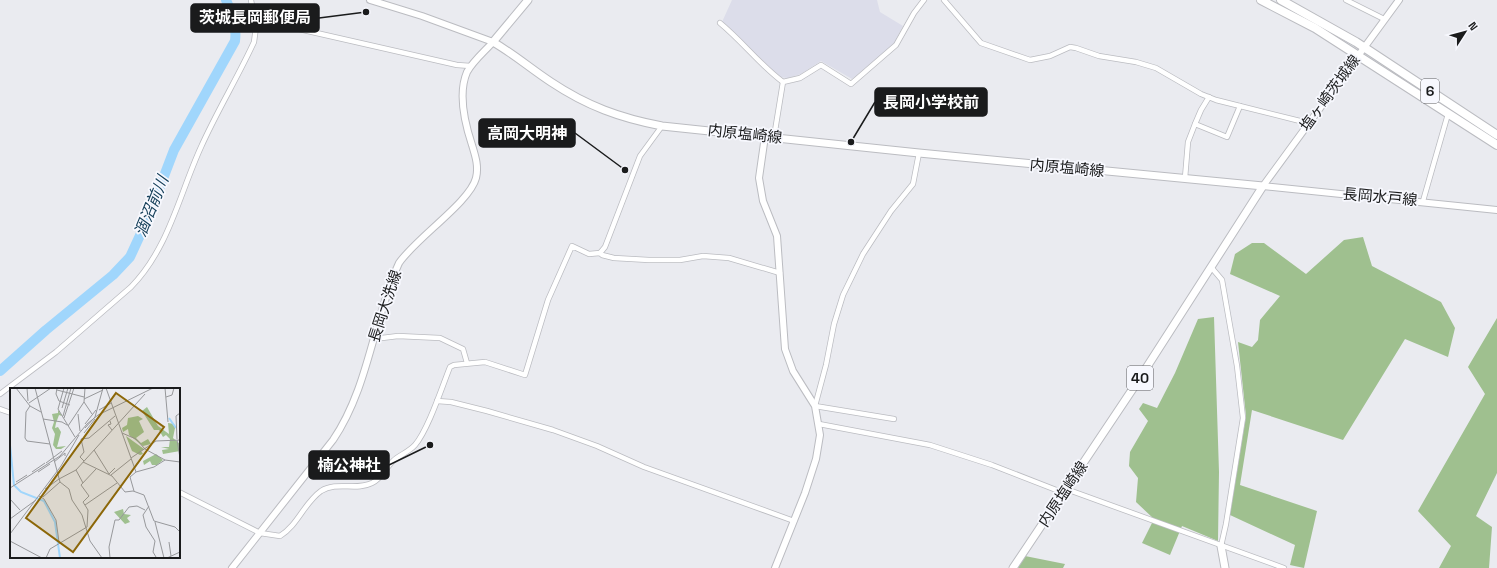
<svg xmlns="http://www.w3.org/2000/svg" width="1497" height="568" viewBox="0 0 1497 568" font-family="'Space Grotesk','Noto Sans JP',sans-serif">
<style>
.built{fill:#dcddea}
.forest{fill:#9fc08f}
.lines{fill:none;stroke-linecap:round;stroke-linejoin:round}
.river{stroke:#a0d6fc;stroke-width:10}
.street-casing{stroke:#bbbcc1;stroke-width:6}
.secondary-casing{stroke:#bbbcc1;stroke-width:8}
.primary-casing{stroke:#bbbcc1;stroke-width:9}
.highway-casing{stroke:#bbbcc1;stroke-width:10}
.street{stroke:#fff;stroke-width:4.5}
.secondary{stroke:#fff;stroke-width:6}
.primary{stroke:#fff;stroke-width:7}
.highway{stroke:#fff;stroke-width:8}
.labels{text-anchor:middle;stroke-width:3.5;stroke-linejoin:round;paint-order:stroke}
.shield{fill:#f7f8fe;stroke:#5c5d60;stroke-width:1}
.shield-label{font-size:14px;font-weight:bold;fill:#1a1b1c}
.street-label{font-size:15px;fill:#1a1b1c;stroke:#f7f8fe}
.water-label{font-size:16px;font-style:italic;fill:#16405a;stroke:#f7f8fe}
.inset-river{fill:none;stroke:#a0d6fc;stroke-width:2}
.inset-road{fill:none;stroke:#97989b;stroke-width:1}
.view{fill:#8c6708;fill-opacity:0.15;stroke:#8c6708;stroke-width:2}
.inset-edge{fill:none;stroke:#1a1b1c;stroke-width:2}
.leader{fill:none;stroke:#1a1b1c;stroke-width:1.5}
.callout-dot{fill:#1a1b1c;stroke:#f7f8fe;stroke-width:1.5}
.callout{fill:#1a1b1c;stroke:#1a1b1c;stroke-width:1.5}
.callout-label{font-size:16px;text-anchor:middle;font-weight:bold;fill:#fff}
</style>
<rect width="100%" height="100%" fill="#eaebf0"/>
<!-- built -->
<polygon class="built" points="732,0 877,0 880,12 903,26 893,45 852,79 821,61 801,74 788,78 779,77 722,22"/>
<!-- forest -->
<g class="forest">
<polygon points="1363,237 1372,266 1441,302 1455,328 1448,357 1405,339 1343,440 1252,410 1240,485 1317,511 1304,568 1290,565 1295,545 1230,515 1246,416 1238,342 1252,347 1258,340 1260,320 1280,296 1230,274 1235,254 1252,243 1264,243 1306,274 1344,240"/>
<polygon points="1214,317 1219,472 1218,541 1182,526 1170,555 1142,543 1154,519 1136,502 1138,478 1129,466 1130,452 1148,421 1139,409 1143,403 1157,408 1175,373 1198,319"/>
<polygon points="1497,318 1497,473 1476,516 1492,527 1489,568 1439,568 1451,546 1418,511 1485,394 1468,367"/>
<polygon points="1025,556 1065,564 1063,568 1018,568"/>
</g>
<g class="lines">
<!-- river -->
<path class="river" d="M0,371L46,330L113,275L130,257L148,218L174,150L235,41C237,25 232,14 226,0"/>
<!-- street casing -->
<g class="street-casing">
<g id="street">
<polyline points="944,0 981,43 1030,60 1050,56 1070,47 1076,48 1099,56 1136,62 1156,68 1201,94 1216,100 1308,123"/>
<polyline points="1346,0 1384,19"/>
<polyline points="255,19 457,65 471,66"/>
<path d="M720,23C743,42 760,65 783,82"/>
<polyline points="1195,124 1201,110 1209,97"/>
<polyline points="774,137 783,82 800,78 821,65 851,84 896,45 914,13 924,0"/>
<polyline points="1185,178 1188,142 1195,124 1227,137 1240,106"/>
<polyline points="1423,201 1448,114"/>
<polyline points="600,253 605,247 640,156 662,126"/>
<polyline points="1211,267 1222,280 1237,366 1243,418 1226,524 1221,546"/>
<polyline points="374,339 398,336 440,338 463,349 467,363"/>
<path d="M0,394L56,352L131,287C169,248 179,195 201,147C217,111 238,77 254,42L256,27L251,0"/>
<polyline points="437,401 451,402 487,411 553,430 597,446 644,467 794,521"/>
<polyline points="0,409 11,413"/>
<polyline points="894,419 815,406 826,365 834,324 843,295 863,254 891,211 913,184 919,153"/>
<polyline points="819,424 930,445 992,465 1064,493"/>
<polyline points="1066,489 1284,568"/>
<path d="M179,492L260,533L280,536C298,525 304,503 321,491C337,481 356,491 372,483C381,479 386,468 393,461C399,455 409,452 415,445C428,430 442,387 450,367L454,365L485,362L525,375L548,300L572,246L589,254L600,253L602,255L614,258L649,260H680L703,256L729,258L780,273"/>
</g>
</g>
<!-- secondary casing -->
<g class="secondary-casing">
<g id="secondary">
<polyline points="1399,0 1263,186 1497,210"/>
<polyline points="765,136 759,178 763,201 777,236 785,349 793,371 815,406 820,435 816,459 805,493 775,568"/>
<path d="M232,568L333,440C369,387 373,320 399,263C416,238 470,202 476,178C479,166 475,155 472,145C465,124 458,93 467,72C473,61 485,51 493,42L422,16L370,0"/>
</g>
</g>
<!-- primary casing -->
<g class="primary-casing">
<g id="primary">
<path d="M528,0L493,42C514,54 531,69 551,82C587,106 620,118 662,126L919,153L1263,186L1134,387L1013,568"/>
<polyline points="1221,546 1225,568"/>
</g>
</g>
<!-- highway casing -->
<g class="highway-casing">
<g id="highway">
<polyline points="1261,0 1315,28 1497,145"/>
<polyline points="1281,0 1356,42 1497,135"/>
</g>
</g>
<!-- street -->
<use href="#street" class="street"/>
<!-- secondary -->
<use href="#secondary" class="secondary"/>
<!-- primary -->
<use href="#primary" class="primary"/>
<!-- highway -->
<use href="#highway" class="highway"/>
</g>
<g class="labels">
<!-- shield labels -->
<g class="shield">
<rect x="1421" y="79" width="18" height="24" rx="3"/>
<rect x="1127" y="366" width="26" height="24" rx="3"/>
</g>
<g class="shield-label">
<text x="1430" y="96">6</text>
<text x="1140" y="383">40</text>
</g>
<!-- street labels -->
<g class="street-label">
<text transform="translate(1330 93) rotate(-54)" y="5">塩ヶ崎茨城線</text>
<text transform="translate(745 134) rotate(6)" y="5">内原塩崎線</text>
<text transform="translate(1067 168) rotate(5)" y="5">内原塩崎線</text>
<text transform="translate(1380 197) rotate(5)" y="5">長岡水戸線</text>
<text transform="translate(385 306) rotate(-72)" y="5">長岡大洗線</text>
<text transform="translate(1063 494) rotate(-56)" y="5">内原塩崎線</text>
</g>
<!-- water labels -->
<g class="water-label">
<text transform="translate(151 206) rotate(-68)" y="6">涸沼前川</text>
</g>
</g>
<!-- overview -->
<g transform="translate(10 388)">
<rect width="170" height="170" fill="#eaebf0"/>
<path d="M137,19L148,38L159,46L158,35L164,36L165,40L163,50L170,56V63L153,66L152,62L159,61L151,59H159L160,51L156,47L153,49L149,42H144L132,23ZM48,22L52,28L49,27L46,35L45,40L48,39L51,44L47,59L56,58L51,61H46L43,57L45,46L42,40L44,34L42,26L48,25ZM128,28L133,31L129,33L134,44L126,50L131,55L138,51L141,56L133,58L119,47L118,41L113,44L112,40L117,37L118,30ZM116,48L134,61L131,63L133,66L130,67L122,63ZM146,66L153,72L147,77H142L140,73L134,77L133,73ZM113,121L114,126L121,127L117,130L120,134L115,136L104,124Z" fill="#9fc08f"/>
<path class="inset-river" d="M159,30L166,40M0,57L4,97L11,104L34,113L45,134L50,170"/>
<path class="inset-road" d="M6,0L20,18L31,24M17,0L18,13M25,0L50,94L59,101L62,112L72,127L80,153L92,170M47,0L46,6L49,13L60,17M54,0L48,21L65,49M96,0L126,84L144,79L155,72L170,74M155,0L158,34M47,2L74,9M156,9L162,7L164,0M74,11L93,2M74,14L82,26M19,15L41,0M20,18L16,24L15,50L17,53L40,56M52,20L58,0M89,22L101,15M68,26L70,43M53,28L61,0M54,30L64,0M33,31L52,34L57,37M100,33L101,36L98,37L102,42M75,36L86,22M58,38L74,14L75,0M75,40L85,29L93,0M74,45L85,31M112,45L126,51L135,61M71,51L79,50L105,28M71,51L74,64L70,69L74,73M167,51L166,28L170,25M167,52L170,70M135,61L155,72M84,62L99,86L105,80M121,70L146,53L170,52M44,74L55,65V68M73,74L102,88L115,104L123,103L134,107L144,133L165,139L170,144M36,75L52,63M66,82L73,95M22,84L35,75M28,84L40,76M101,87L121,71M49,91L66,82L135,6M6,94L17,87M0,100L50,68L77,36L88,27L143,0M35,101L49,91M124,103L120,89L126,84M29,108L34,111L46,132L49,154M33,109L50,94M0,111L10,122M75,117L107,95M139,118L133,127L136,139L145,153L143,164L146,169M0,131L26,112M145,134L154,170M0,146L51,78L69,47M0,153L32,170M159,154L161,168M36,170L40,161L77,139L78,122L73,114L79,108L71,97L86,81M100,170L99,159L105,132H109L119,119L127,118L135,122M157,170L170,164"/>
<path class="view" d="M106,5L154,39L63,164L16,130Z"/>
<rect width="170" height="170" class="inset-edge"/>
</g>
<!-- callouts -->
<path class="leader" d="M366 12L319 18M851 142L875 102M625 170L575 133M430 445L389 465"/>
<g class="callout-dot">
<circle cx="366" cy="12" r="4"/>
<circle cx="851" cy="142" r="4"/>
<circle cx="625" cy="170" r="4"/>
<circle cx="430" cy="445" r="4"/>
</g>
<g class="callout">
<rect x="191" y="4" width="128" height="28" rx="4"/>
<rect x="875" y="88" width="112" height="28" rx="4"/>
<rect x="479" y="119" width="96" height="28" rx="4"/>
<rect x="309" y="451" width="80" height="28" rx="4"/>
</g>
<g class="callout-label">
<text x="255" y="23">茨城長岡郵便局</text>
<text x="931" y="108">長岡小学校前</text>
<text x="527" y="139">高岡大明神</text>
<text x="349" y="471">楠公神社</text>
</g>
<!-- north arrow -->
<g transform="translate(1465 32) rotate(54)" stroke="#f7f8fe" stroke-width="3" paint-order="stroke">
<path d="M0-3L7 15L0 10L-7 15Z" fill="#1a1b1c"/>
<text y="-6" font-size="11" font-weight="bold" text-anchor="middle" fill="#1a1b1c">N</text>
</g>
</svg>
